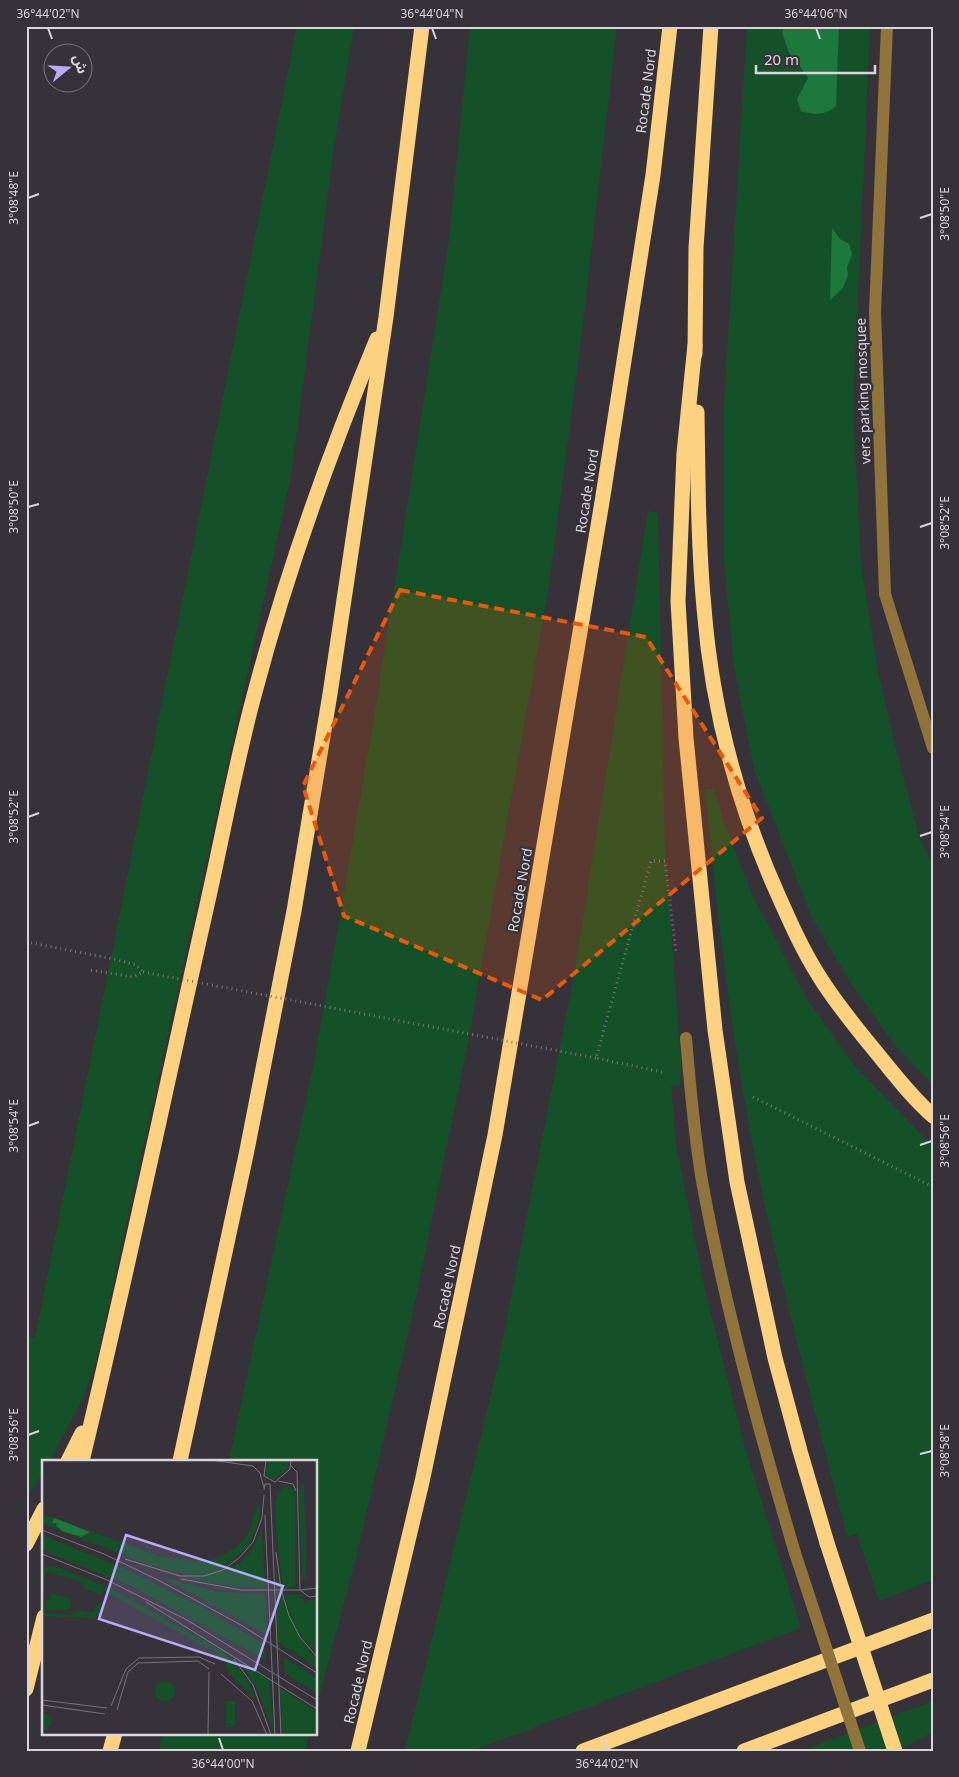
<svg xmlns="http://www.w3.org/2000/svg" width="959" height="1777" viewBox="0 0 959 1777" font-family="'Noto Sans','Noto Sans Arabic',sans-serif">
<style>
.green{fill:#145129}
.forest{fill:#1d783d}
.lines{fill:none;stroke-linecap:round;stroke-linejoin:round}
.path{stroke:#79757c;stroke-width:3;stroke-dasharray:1 4;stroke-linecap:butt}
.minor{stroke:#91743c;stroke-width:12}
.highway{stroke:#fcd180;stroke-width:15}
.path-bridge{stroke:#79757c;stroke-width:3;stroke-dasharray:1 4;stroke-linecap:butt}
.minor-bridge{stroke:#91743c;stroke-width:12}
.highway-bridge{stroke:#fcd180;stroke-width:15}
.marked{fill:#e8590c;fill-opacity:0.2;stroke:#e8590c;stroke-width:4;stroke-dasharray:10 6;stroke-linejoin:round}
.ticks{fill:none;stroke:#d9d6db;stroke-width:2}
.labels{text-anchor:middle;stroke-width:4.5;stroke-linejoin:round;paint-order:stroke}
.street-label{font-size:14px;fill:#d9d6db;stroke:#37323a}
.inset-road{fill:none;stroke:#78747a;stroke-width:1}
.view{fill:#b9abf7;fill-opacity:0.15;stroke:#b9abf7;stroke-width:2.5}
.inset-edge{fill:none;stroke:#d9d6db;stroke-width:2.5}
.neatline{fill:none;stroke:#d9d6db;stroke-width:2}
.ticks-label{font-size:12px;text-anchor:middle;fill:#d9d6db}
</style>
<rect width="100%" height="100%" fill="#37323a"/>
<!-- green -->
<g class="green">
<polygon points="297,26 354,26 334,147 291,476 96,1362 85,1394 50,1461 44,1461 44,1471 26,1500 26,1336 35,1338"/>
<polygon points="470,26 617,26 580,348 549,585 469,1037 413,1312 356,1558 316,1708 316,1461 229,1461 314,1062 342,906 378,692 449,240"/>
<polygon points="747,26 870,26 853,409 861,565 878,671 896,749 920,840 933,864 933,1085 898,1049 854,988 812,918 754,769 734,666 724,561 724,406"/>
<polygon points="648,511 658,513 665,851 681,1061 680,1087 671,1086 676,1144 706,1295 745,1448 801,1628 471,1751 405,1751 497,1369 574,975"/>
<path d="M705,789H713L729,835L752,894L806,998L854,1065L933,1147V1580L879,1601L857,1534L847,1537C812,1398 773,1260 748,1120C728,1010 716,900 705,789Z"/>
<polygon points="933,1701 933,1732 897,1751 801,1751"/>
<polygon points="163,1733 309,1733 305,1751 159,1751"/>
</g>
<!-- forest -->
<g class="forest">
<path d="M785,26H839L836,106C824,116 815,115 801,111L797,99L808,78L799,65L789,53L782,32Z"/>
<polygon points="832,228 840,239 849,244 852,254 847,267 848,275 843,288 830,300"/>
</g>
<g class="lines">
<!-- path -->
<g class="path">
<polyline points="26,942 114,959 136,965 143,972 133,977 90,970"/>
<polyline points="662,1072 596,1058 651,861 665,861 676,953"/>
<polyline points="753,1097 933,1187"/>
</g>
<!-- minor -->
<g class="minor">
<polyline points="887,26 875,312 885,594 933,748"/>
<path d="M686,1038C690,1086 694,1134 702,1181C725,1307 759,1431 795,1553"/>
</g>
<!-- highway -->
<g class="highway">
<polyline points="695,345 684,453 678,601 686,738 715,1030 737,1182 775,1358 800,1451 827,1543"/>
<polyline points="695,354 696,248 711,26"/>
<path d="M697,412C698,477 698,543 704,608C712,710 737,804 779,897C791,924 803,951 819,976C833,999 850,1020 867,1041C888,1066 908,1094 933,1116"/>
<polyline points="68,1461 82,1433"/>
<path d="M82,1461C126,1279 164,1096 205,914C222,840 235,765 255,692C287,571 329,454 377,339"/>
<polyline points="180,1461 246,1155 294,911 330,694 386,317 422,26"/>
<polyline points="26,1544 44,1509"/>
<polyline points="26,1689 44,1617"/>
<polyline points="110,1751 115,1733"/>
<polyline points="358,1751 422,1482 495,1135 602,502 653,175 670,26"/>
<polyline points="583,1751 933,1620"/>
<polyline points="744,1751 933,1680"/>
</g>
<!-- path-bridge -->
<polyline class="path-bridge" points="143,972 596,1058"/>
<!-- minor-bridge -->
<polyline class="minor-bridge" points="795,1553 860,1751"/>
<!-- highway-bridge -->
<polyline class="highway-bridge" points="827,1543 895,1751"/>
</g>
<!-- marked area -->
<path class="marked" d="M400,590L646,637L762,818L542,1000L344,916L303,786Z"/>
<!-- ticks -->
<path class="ticks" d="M48,28L52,39M432,28L436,39M816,28L820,39M28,198L39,194M920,218L932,214M28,507L39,504M920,527L932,523M28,817L39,813M920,836L932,832M28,1126L39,1122M920,1145L932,1141M28,1435L39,1431M920,1454L932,1451M219,1738L223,1750M604,1738L607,1750"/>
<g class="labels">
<!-- street labels -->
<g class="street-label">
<text transform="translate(646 91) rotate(-83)" y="5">Rocade Nord</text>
<text transform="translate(863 391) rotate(-92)" y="5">vers parking mosquee</text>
<text transform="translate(587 491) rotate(-81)" y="5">Rocade Nord</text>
<text transform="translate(520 890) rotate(-80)" y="5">Rocade Nord</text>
<text transform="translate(447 1287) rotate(-78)" y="5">Rocade Nord</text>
<text transform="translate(358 1682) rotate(-77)" y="5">Rocade Nord</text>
</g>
</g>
<!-- overview -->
<g transform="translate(42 1460)">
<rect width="275" height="275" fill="#37323a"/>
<path d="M228,0L246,1V8L232,20L223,14ZM257,25H262L264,119H260ZM246,26L253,30V127L241,128L234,73V40L239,29ZM219,43L216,64L206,86L184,106L161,114L146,115L113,107L0,63V54L117,96L157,102L173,99L194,88L207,73L215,46ZM220,69L223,128L191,127L147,119L197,104L210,90ZM0,75L81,108L162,148L222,184L223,200L91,127L0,90ZM233,102L237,132L268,193L275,200V208L236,182ZM4,107L18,108L68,128L182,192L204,218L214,240L187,213L183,202L173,198L175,194L61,130L59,135L41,128L42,122L3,112L0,143L2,109ZM120,117L177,132L223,135L225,175ZM8,133L29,139L28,150H3L4,140L8,141ZM242,135H259L262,142L275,139V195L255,169ZM55,143L59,144L58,153L52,158L0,156L1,153L28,155L37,150L51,153ZM242,197L275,219V234L243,213ZM199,202L227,220L231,271L217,232ZM113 231a10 10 0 1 1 20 0a10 10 0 1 1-20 0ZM238,228L275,252V275H241ZM184,241H193V267H184ZM0,251L6,255L9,263L2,275Z" fill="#145129"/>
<path d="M12,58L33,66L48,72L39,77L20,71L14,65L17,64L10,63Z" fill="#1d783d"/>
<path class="inset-road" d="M169,0L211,6M224,0L222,16L233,22L248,9L249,0M211,6L218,13L222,28M249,6L255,12L258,130M236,21L251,24L254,31M222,30L223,24H228L239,275M223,55L233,275M0,70L62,94L118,121L199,165L275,213M234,92L239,129L247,156L258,177L275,197M0,94L65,120L145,160L275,240M83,99L138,116H162L181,110L197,98L211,82L220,58L222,35M139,119L199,130H258M258,130L267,137L275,136M258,130L275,128M104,142L275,249M192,199L211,225L229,275M179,214L210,241L225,275M0,240L65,248M0,245L63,254M69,246L84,209L97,198L157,197L173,204M75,250L86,212L96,203L156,201L167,209M166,275L167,212"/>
<path class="view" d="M84,75L241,126L213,210L57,159Z"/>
<rect width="275" height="275" class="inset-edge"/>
</g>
<!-- border -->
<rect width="959" height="1777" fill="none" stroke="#37323a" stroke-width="55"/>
<!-- north arrow -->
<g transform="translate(68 68) rotate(72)"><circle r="24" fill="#37323a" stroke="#78747a"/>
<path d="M0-4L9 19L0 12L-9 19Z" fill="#b9abf7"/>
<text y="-8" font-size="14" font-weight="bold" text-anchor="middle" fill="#d9d6db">ش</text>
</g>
<!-- scale -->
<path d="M756 65v8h119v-8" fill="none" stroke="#d9d6db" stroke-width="2.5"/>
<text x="764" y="65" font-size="15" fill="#d9d6db" stroke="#37323a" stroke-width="4" paint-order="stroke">20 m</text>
<rect x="28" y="28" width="904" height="1722" class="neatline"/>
<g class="ticks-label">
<text x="48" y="18">36°44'02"N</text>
<text x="432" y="18">36°44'04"N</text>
<text x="816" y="18">36°44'06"N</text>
<text transform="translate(14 198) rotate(-90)" y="4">3°08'48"E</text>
<text transform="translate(945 214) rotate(-90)" y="4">3°08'50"E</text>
<text transform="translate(14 507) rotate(-90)" y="4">3°08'50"E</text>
<text transform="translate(945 523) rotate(-90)" y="4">3°08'52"E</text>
<text transform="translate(14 817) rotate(-90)" y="4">3°08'52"E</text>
<text transform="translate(945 832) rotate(-90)" y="4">3°08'54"E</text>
<text transform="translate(14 1126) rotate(-90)" y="4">3°08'54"E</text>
<text transform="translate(945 1141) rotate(-90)" y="4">3°08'56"E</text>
<text transform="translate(14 1435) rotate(-90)" y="4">3°08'56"E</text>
<text transform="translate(945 1451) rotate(-90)" y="4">3°08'58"E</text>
<text x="223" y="1768">36°44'00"N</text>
<text x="607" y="1768">36°44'02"N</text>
</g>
</svg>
